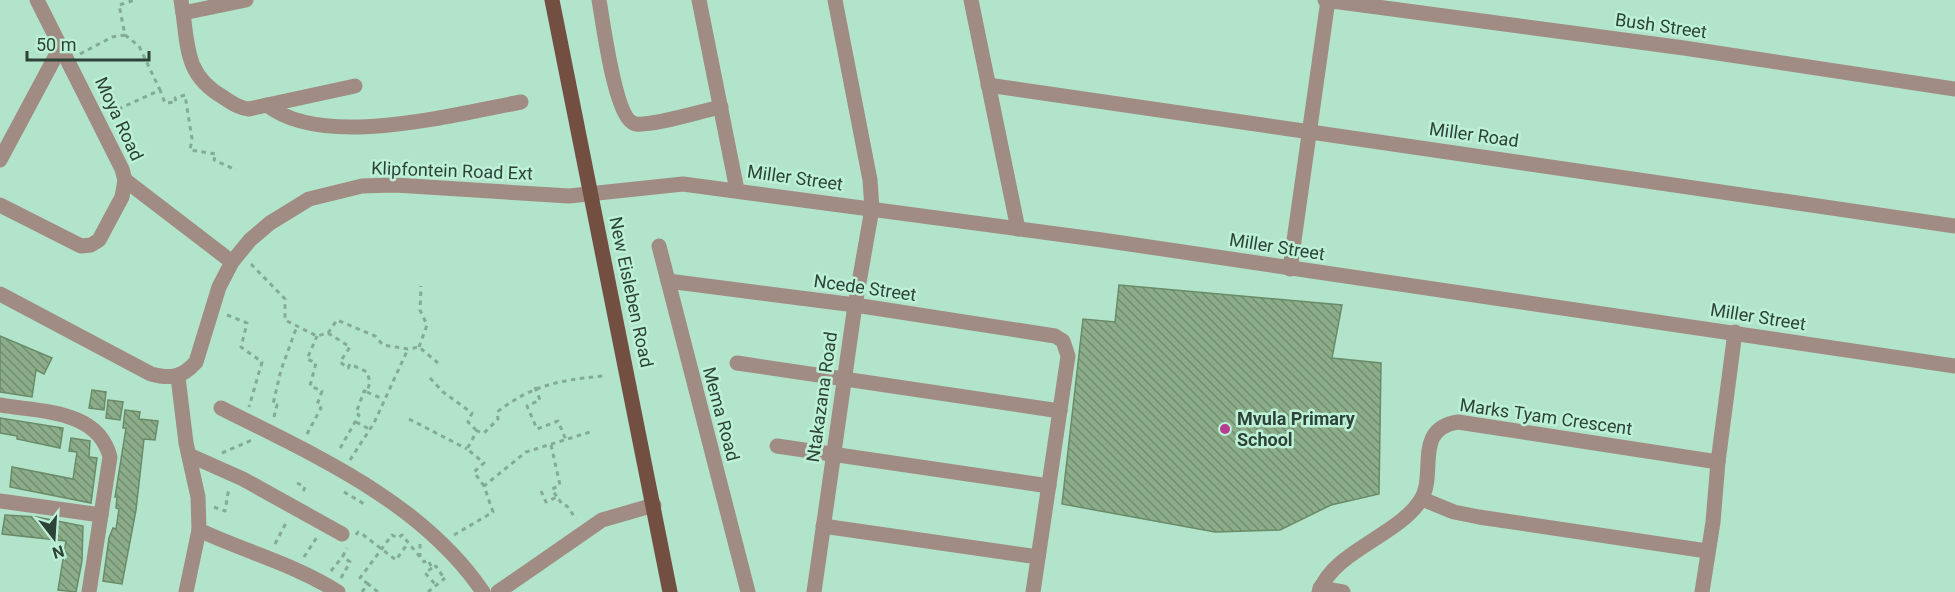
<svg xmlns="http://www.w3.org/2000/svg" width="1955" height="592" viewBox="0 0 1955 592" font-family="Roboto,sans-serif">
<style>
.building{fill:url(#building-back-hatch);stroke:#6a8b68;stroke-width:1.5}
.lines{fill:none;stroke-linecap:round;stroke-linejoin:round}
.path{stroke:#83ab97;stroke-width:3;stroke-dasharray:4.5 4.5;stroke-linecap:butt}
.minor{stroke:#a18c83;stroke-width:15}
.major{stroke:#724f40;stroke-width:15}
.poi-dot{fill:#b83d8f;stroke:#bdf1d7;stroke-width:2}
.labels{text-anchor:middle;stroke-width:5;stroke-linejoin:round;paint-order:stroke}
.street-label{font-size:18px;fill:#2e4338;stroke:#bdf1d7}
.poi-label{font-size:18px;font-weight:bold;fill:#2e4338;stroke:#bdf1d7;text-anchor:start}
</style>
<defs>
<pattern id="building-back-hatch" width="6" height="6" patternUnits="userSpaceOnUse" patternTransform="scale(1.5)"><rect width="6" height="6" fill="#8bad89"/><path d="M-1 5l2 2M0 0l6 6M5-1l2 2" fill="none" stroke="#728e71"/></pattern>
</defs>
<rect width="100%" height="100%" fill="#b1e4cb"/>
<!-- building -->
<g class="building">
<polygon points="1119,285 1342,305 1332,358 1381,363 1379,494 1331,505 1280,530 1215,532 1062,504 1083,319 1115,322"/>
<polygon points="0,336 52,358 44,374 36,370 32,397 0,392"/>
<polygon points="92,390 106,392 104,410 89,408"/>
<polygon points="108,400 123,402 120,420 106,418"/>
<polygon points="125,410 140,412 139,419 158,421 155,440 144,439 136,510 122,584 103,581 109,538 113,528 116,529 119,509 116,508 117,497 115,497 126,428 123,428"/>
<polygon points="0,418 63,428 60,448 17,439 17,436 0,433"/>
<polygon points="71,438 90,441 89,457 97,458 91,503 10,487 12,467 73,479 77,452 69,451"/>
<polygon points="5,515 37,517 83,526 82,561 76,592 58,590 66,541 2,534"/>
</g>
<g class="lines">
<!-- path -->
<g class="path">
<polyline points="125,35 139,46 160,90"/>
<polyline points="80,54 112,37 125,35 119,5 135,0"/>
<polyline points="110,113 160,90 165,103 176,102 175,98 185,95 192,139 190,150 216,154 214,160 236,170"/>
<polyline points="251,264 285,299 285,320 317,336 328,333 337,320 375,336 383,345 408,349 419,347 438,363"/>
<polyline points="227,315 247,323 241,347 262,362 249,407"/>
<polyline points="328,333 350,347 340,362 348,368 350,364 367,372 370,382 367,392 364,391 356,413 359,415 338,452"/>
<polyline points="419,347 427,325 420,310 421,286"/>
<polyline points="430,378 443,392 472,413 468,422 477,431"/>
<polyline points="535,387 540,400 527,406 537,429 558,421 566,440"/>
<polyline points="367,392 383,399"/>
<polyline points="274,417 277,405 273,404 281,370 297,326"/>
<polyline points="409,419 467,449"/>
<polyline points="356,422 369,429"/>
<polyline points="307,434 321,408 317,405 322,391 310,386 316,363 307,359 317,336"/>
<polyline points="551,445 560,485 552,489 557,497"/>
<polyline points="222,453 252,440"/>
<polyline points="350,460 374,423 408,349"/>
<polyline points="297,483 305,487 302,494"/>
<path d="M484,486L474,472L484,463L467,449L477,431L484,433L498,419L497,412C532,385 560,380 603,376"/>
<polyline points="541,491 546,502 557,497 563,505 567,506 576,519"/>
<polyline points="344,492 366,505"/>
<polyline points="214,507 225,511 229,487"/>
<polyline points="356,535 358,532 362,534 396,560 408,543"/>
<polyline points="454,535 493,512 484,486 526,452 590,432"/>
<polyline points="275,544 287,521"/>
<polyline points="420,544 420,557"/>
<polyline points="304,557 317,537"/>
<polyline points="432,568 425,573 436,585"/>
<polyline points="331,571 343,556"/>
<polyline points="341,578 350,562 343,556 347,548"/>
<polyline points="368,584 360,578 392,535 398,538 402,535 424,562 428,560 432,568 436,566 444,578"/>
<polyline points="362,592 368,584 378,592"/>
<polyline points="428,592 445,578"/>
</g>
<!-- minor -->
<g class="minor">
<polyline points="181,0 183,13 246,0"/>
<path d="M599,0C603,21 615,121 636,124C654,126 701,111 721,107"/>
<polyline points="699,0 737,190"/>
<polyline points="971,0 1018,229"/>
<polyline points="1325,0 1684,48 1955,89"/>
<path d="M183,13C188,51 187,76 223,97C232,103 239,108 249,109L355,86"/>
<polyline points="988,85 1955,226"/>
<path d="M267,105C323,150 455,114 521,102"/>
<polyline points="0,160 61,46"/>
<polyline points="125,180 232,262"/>
<polyline points="0,205 81,246 91,245 99,240 122,197 125,180 122,169 37,0"/>
<polyline points="659,246 748,592"/>
<polyline points="1290,269 1328,0"/>
<polyline points="668,281 855,305 1055,336 1063,341 1068,356 1033,592"/>
<path d="M0,294L151,374C170,379 182,378 196,362L219,287L232,262L250,240L270,223L309,199L362,186L395,185L569,196L683,184L1102,240L1955,366"/>
<polyline points="737,363 1060,411"/>
<path d="M178,377L186,443L198,497L199,530C246,552 294,564 338,592"/>
<path d="M0,405C39,412 98,409 110,457L89,592"/>
<path d="M221,408C316,456 422,502 483,592"/>
<polyline points="777,446 1049,486"/>
<polyline points="189,455 243,479 342,534"/>
<polyline points="1422,499 1454,512 1479,517 1707,551"/>
<polyline points="0,501 101,515"/>
<polyline points="823,526 1038,557"/>
<polyline points="1320,588 1343,592"/>
<polyline points="186,592 199,530"/>
<polyline points="498,592 602,520 654,505"/>
<polyline points="814,592 855,305 872,209 870,180 835,0"/>
<path d="M1319,592C1334,551 1397,536 1420,501C1438,475 1412,429 1458,422L1718,462"/>
<polyline points="1702,592 1713,522 1718,462 1735,332"/>
</g>
<!-- major -->
<polyline class="major" points="552,0 670,592"/>
</g>
<!-- markers -->
<circle class="poi-dot" cx="1225" cy="429" r="6"/>
<g class="labels">
<!-- street labels -->
<g class="street-label">
<text transform="translate(1661 26) rotate(8)" y="6">Bush Street</text>
<text transform="translate(119 119) rotate(65)" y="6">Moya Road</text>
<text transform="translate(1474 135) rotate(8)" y="6">Miller Road</text>
<text transform="translate(452 171) rotate(2)" y="6">Klipfontein Road Ext</text>
<text transform="translate(795 178) rotate(8)" y="6">Miller Street</text>
<text transform="translate(1277 247) rotate(9)" y="6">Miller Street</text>
<text transform="translate(865 288) rotate(8)" y="6">Ncede Street</text>
<text transform="translate(631 292) rotate(78)" y="6">New Eisleben Road</text>
<text transform="translate(1758 317) rotate(9)" y="6">Miller Street</text>
<text transform="translate(822 397) rotate(-82)" y="6">Ntakazana Road</text>
<text transform="translate(721 414) rotate(75)" y="6">Mema Road</text>
<text transform="translate(1546 417) rotate(8)" y="6">Marks Tyam Crescent</text>
</g>
<!-- poi labels -->
<g class="poi-label">
<text x="1237" y="425">Mvula Primary<tspan x="1237" dy="21">School</tspan></text>
</g>
</g>
<!-- north arrow -->
<g transform="translate(54 538) rotate(163)" stroke="#bdf1d7" stroke-width="4.5" paint-order="stroke">
<path d="M0-4.5L10 22L0 15L-10 22Z" fill="#2e4338"/>
<text y="-9" font-size="16" font-weight="bold" text-anchor="middle" fill="#2e4338">N</text>
</g>
<!-- scale -->
<path d="M27 51v9h122v-9" fill="none" stroke="#2e4338" stroke-width="3"/>
<text x="36" y="51" font-size="18" fill="#2e4338" stroke="#bdf1d7" stroke-width="4.5" paint-order="stroke">50 m</text>
</svg>
